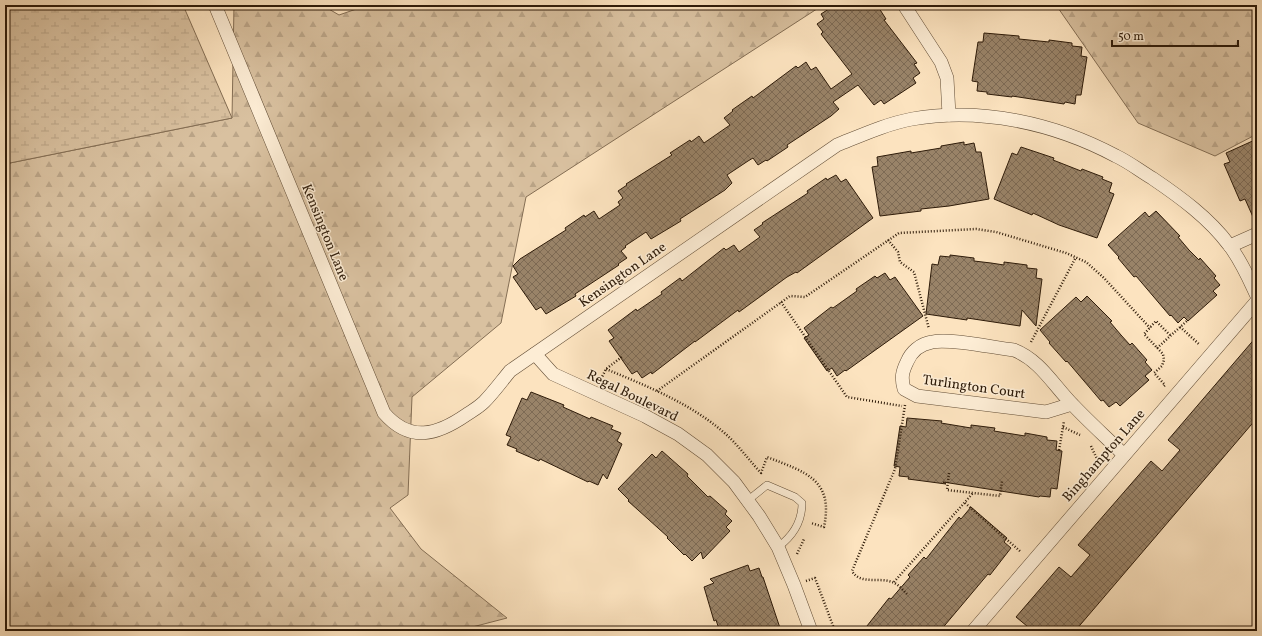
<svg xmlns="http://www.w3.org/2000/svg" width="1262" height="636" viewBox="0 0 1262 636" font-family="Vollkorn,serif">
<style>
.forest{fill:url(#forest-firs);stroke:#846e54}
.wetland{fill:url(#wetland-marsh);stroke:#846e54}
.building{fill:url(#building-cross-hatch);stroke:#2e1b09}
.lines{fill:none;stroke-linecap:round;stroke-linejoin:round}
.lane-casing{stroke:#624d36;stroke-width:8}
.street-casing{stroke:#624d36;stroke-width:14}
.path{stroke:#2e1b09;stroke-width:2.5;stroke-dasharray:1 2;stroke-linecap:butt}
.lane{stroke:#fdedd5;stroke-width:7}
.street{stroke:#fdedd5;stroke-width:13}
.labels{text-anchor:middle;stroke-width:3;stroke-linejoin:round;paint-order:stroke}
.street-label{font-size:14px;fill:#2e1b09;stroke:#fdedd5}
</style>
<defs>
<pattern id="forest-firs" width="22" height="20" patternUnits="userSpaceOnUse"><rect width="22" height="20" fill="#d9c1a0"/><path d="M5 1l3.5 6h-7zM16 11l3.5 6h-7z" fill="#bba588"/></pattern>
<pattern id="wetland-marsh" width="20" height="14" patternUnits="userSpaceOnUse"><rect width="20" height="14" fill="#d9c1a0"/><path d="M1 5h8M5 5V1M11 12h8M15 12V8" fill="none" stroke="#bba588"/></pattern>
<pattern id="building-cross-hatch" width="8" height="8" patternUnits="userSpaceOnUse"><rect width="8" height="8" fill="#998368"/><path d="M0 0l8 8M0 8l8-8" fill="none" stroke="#7d6a54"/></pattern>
</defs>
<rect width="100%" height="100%" fill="#fce3bf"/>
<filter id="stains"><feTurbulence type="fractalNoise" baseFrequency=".005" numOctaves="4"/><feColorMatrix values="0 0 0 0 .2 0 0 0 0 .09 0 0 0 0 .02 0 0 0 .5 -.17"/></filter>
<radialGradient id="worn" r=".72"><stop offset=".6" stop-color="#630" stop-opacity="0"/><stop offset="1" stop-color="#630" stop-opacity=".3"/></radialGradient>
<!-- forest -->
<g class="forest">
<polygon points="234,5 322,5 339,15 368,5 823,5 526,197 501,323 412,397 408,495 390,508 421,549 507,618 457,631 5,631 5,164 232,118"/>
<polygon points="1056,5 1257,5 1257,134 1215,156 1138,123"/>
</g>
<!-- wetland -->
<polygon class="wetland" points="5,5 183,5 232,118 5,164"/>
<!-- building -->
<g class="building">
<polygon points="835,5 877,5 886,19 884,20 917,63 914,64 920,73 913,78 916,83 884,104 881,100 874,105 858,85 833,102 839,109 831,116 787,145 788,147 767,161 766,160 758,165 753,158 748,161 727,175 732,183 725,190 680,219 681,221 651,239 646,232 625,246 626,247 621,251 627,258 618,264 619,265 575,294 576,296 546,314 541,307 536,310 513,277 518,274 513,266 520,259 566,230 565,228 584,215 585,217 594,211 599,219 620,205 618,202 623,198 618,191 627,185 626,184 672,155 670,153 690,140 691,142 699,136 704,143 730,125 724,118 733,111 732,110 752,96 753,98 796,66 798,68 806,62 811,70 816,67 831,89 852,74 821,34 823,32 817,24 824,19 821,14"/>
<polygon points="984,33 1019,36 1019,39 1049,42 1049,40 1072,43 1072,46 1082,47 1081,56 1087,57 1081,95 1076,95 1075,104 1065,102 1064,104 1012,96 1012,97 987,94 987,92 977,91 978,82 972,81 978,42 983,42"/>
<polygon points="1257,139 1257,226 1245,199 1240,201 1224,164 1230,162 1226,153"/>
<polygon points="964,142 964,145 974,143 976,152 981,152 989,199 949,206 921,209 921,211 880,216 872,167 878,166 877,157 911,151 911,153 941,148 941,146"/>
<polygon points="1021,147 1054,158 1053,160 1081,171 1082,169 1103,177 1102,179 1112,183 1109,192 1114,194 1097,238 1059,225 1033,213 1032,215 994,199 1012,153 1017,155"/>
<polygon points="836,175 841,182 846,179 873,218 797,273 796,272 787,277 739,312 738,310 695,342 695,341 652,374 651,372 642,378 637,371 632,374 609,341 614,338 608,330 636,309 637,311 662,294 661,292 680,278 682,281 724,248 726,250 734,245 739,252 760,237 754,230 763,224 762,223 808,193 807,191 826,178 827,180"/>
<polygon points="1156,211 1180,236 1178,237 1189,250 1199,260 1200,258 1216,276 1214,278 1220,285 1213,291 1217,295 1188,321 1184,317 1178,323 1171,315 1170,316 1136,276 1134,277 1118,258 1119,257 1108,245 1145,212 1149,217"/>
<polygon points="950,255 974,258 974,261 991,263 1004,265 1004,262 1027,265 1027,268 1037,269 1036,278 1042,279 1036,326 1022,310 1020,326 967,318 967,320 926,314 932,264 938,265 940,256 950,257"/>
<polygon points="885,273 890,280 895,277 923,316 846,371 845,370 837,376 832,368 827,371 804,338 809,335 804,328 831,307 833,308 857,291 856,289 875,276 877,278"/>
<polygon points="1087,296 1112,321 1110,322 1121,335 1130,345 1132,343 1147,360 1145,362 1152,370 1145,376 1149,380 1120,406 1116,402 1109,407 1103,400 1101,401 1067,361 1066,362 1049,343 1050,342 1040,330 1076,297 1081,302"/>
<polygon points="1257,336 1257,418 1075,631 1033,631 1016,617 1059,567 1071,577 1090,555 1078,545 1151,461 1162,471 1180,450 1168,440"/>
<polygon points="531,392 564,405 563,407 590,419 591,417 613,426 611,429 621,433 617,441 622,444 607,479 603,474 598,485 589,481 588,482 540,459 539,461 516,451 517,449 507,445 511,437 506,435 522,398 527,400"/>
<polygon points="907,418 942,421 941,423 971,428 971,425 995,428 994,431 1025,436 1025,433 1047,437 1047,440 1057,441 1056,450 1062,451 1057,489 1051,488 1050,497 1040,496 1039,497 943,482 946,484 908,479 909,477 899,476 900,467 894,466 900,426 906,427"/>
<polygon points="662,451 688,474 687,476 708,497 710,496 727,511 725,514 732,521 726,527 730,531 703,559 701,552 692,561 685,554 684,555 667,538 668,537 628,501 629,500 618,489 652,454 656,458"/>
<polygon points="971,507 1007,538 1004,542 1011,548 990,575 988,574 940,631 863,631 889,598 891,599 910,577 908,575 924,557 926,559 959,517 961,519"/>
<polygon points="748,565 750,571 759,568 762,577 763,577 781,631 730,631 728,626 719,629 716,620 714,621 704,587 714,583 710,579"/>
</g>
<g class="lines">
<!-- lane casing -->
<g class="lane-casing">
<path id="lane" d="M747,501L767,485L795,497L802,503C802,522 793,536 778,547"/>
</g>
<!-- street casing -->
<g class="street-casing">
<g id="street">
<path d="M215,5L384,413C410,443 437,435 466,415C472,411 479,407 484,402C493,393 501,382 510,371L837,145C862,135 886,124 912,119C981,107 1054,123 1116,156C1129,162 1140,171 1152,178C1180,197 1209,218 1229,245C1241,260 1249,279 1257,296"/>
<polyline points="904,5 941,62 947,78 949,115"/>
<polyline points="1230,246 1257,234"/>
<polyline points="535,354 553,374 645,416 678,434 707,455 734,482 759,516 778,547 794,585 811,631"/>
<path d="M1072,404L1046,412L917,396L904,389C901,378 902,372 907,362C911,352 920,344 932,342C951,338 994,348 1014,350C1040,360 1054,386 1073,405C1089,422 1107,438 1124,455"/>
<polyline points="973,631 1257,301"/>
</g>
</g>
<!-- path -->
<g class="path">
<polyline points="888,240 898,252 900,262 914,272 929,329"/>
<polyline points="781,302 847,397 902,406"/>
<polyline points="1180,327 1200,345"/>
<polyline points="1031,342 1076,257"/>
<polyline points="1157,348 1188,320"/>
<path d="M606,369C649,387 695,405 730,438C741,449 750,461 761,473L767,457C805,472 834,479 824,527L811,523"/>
<polyline points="601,379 606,369 623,356"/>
<polyline points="1164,386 1165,385 1154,373 1162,366 1164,360 1163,354 1144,334 1156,321 1170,335"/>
<polyline points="657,391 790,296 805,297 899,233 976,229 996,232 1066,253 1086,262 1104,278 1150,328"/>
<path d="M905,405L895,469L852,571C860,585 879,577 892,582C898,584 903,590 907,594"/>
<polyline points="1063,427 1080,435"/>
<polyline points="1091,446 1097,459"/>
<polyline points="1059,450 1064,421"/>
<polyline points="1093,467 1097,459 1101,459"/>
<polyline points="949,473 947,490 1000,496 1002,481"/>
<polyline points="965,503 1021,552"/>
<polyline points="797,554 804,539"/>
<polyline points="806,581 815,578 835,631"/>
<polyline points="894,582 973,493"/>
</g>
<!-- lane -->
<use href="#lane" class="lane"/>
<!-- street -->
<use href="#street" class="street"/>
</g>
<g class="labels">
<!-- street labels -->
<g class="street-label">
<text transform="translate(326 232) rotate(68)" y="5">Kensington Lane</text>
<text transform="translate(622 274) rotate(-35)" y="5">Kensington Lane</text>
<text transform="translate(974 386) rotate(8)" y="5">Turlington Court</text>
<text transform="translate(633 395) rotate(26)" y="5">Regal Boulevard</text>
<text transform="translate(1103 455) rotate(-49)" y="5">Binghampton Lane</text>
</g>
</g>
<!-- margin -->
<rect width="1262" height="636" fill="none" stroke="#fce3bf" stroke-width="20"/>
<rect x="6" y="6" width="1250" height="624" fill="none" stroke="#2e1b09" stroke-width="2"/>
<rect x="10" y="10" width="1242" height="616" fill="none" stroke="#2e1b09"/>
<!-- scale -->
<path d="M1112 40v6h126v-6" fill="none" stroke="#2e1b09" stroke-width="2"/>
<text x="1118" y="40" font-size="12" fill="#2e1b09" stroke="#fdedd5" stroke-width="3" paint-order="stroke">50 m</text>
<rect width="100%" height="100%" filter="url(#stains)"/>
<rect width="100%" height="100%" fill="url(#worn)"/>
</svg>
